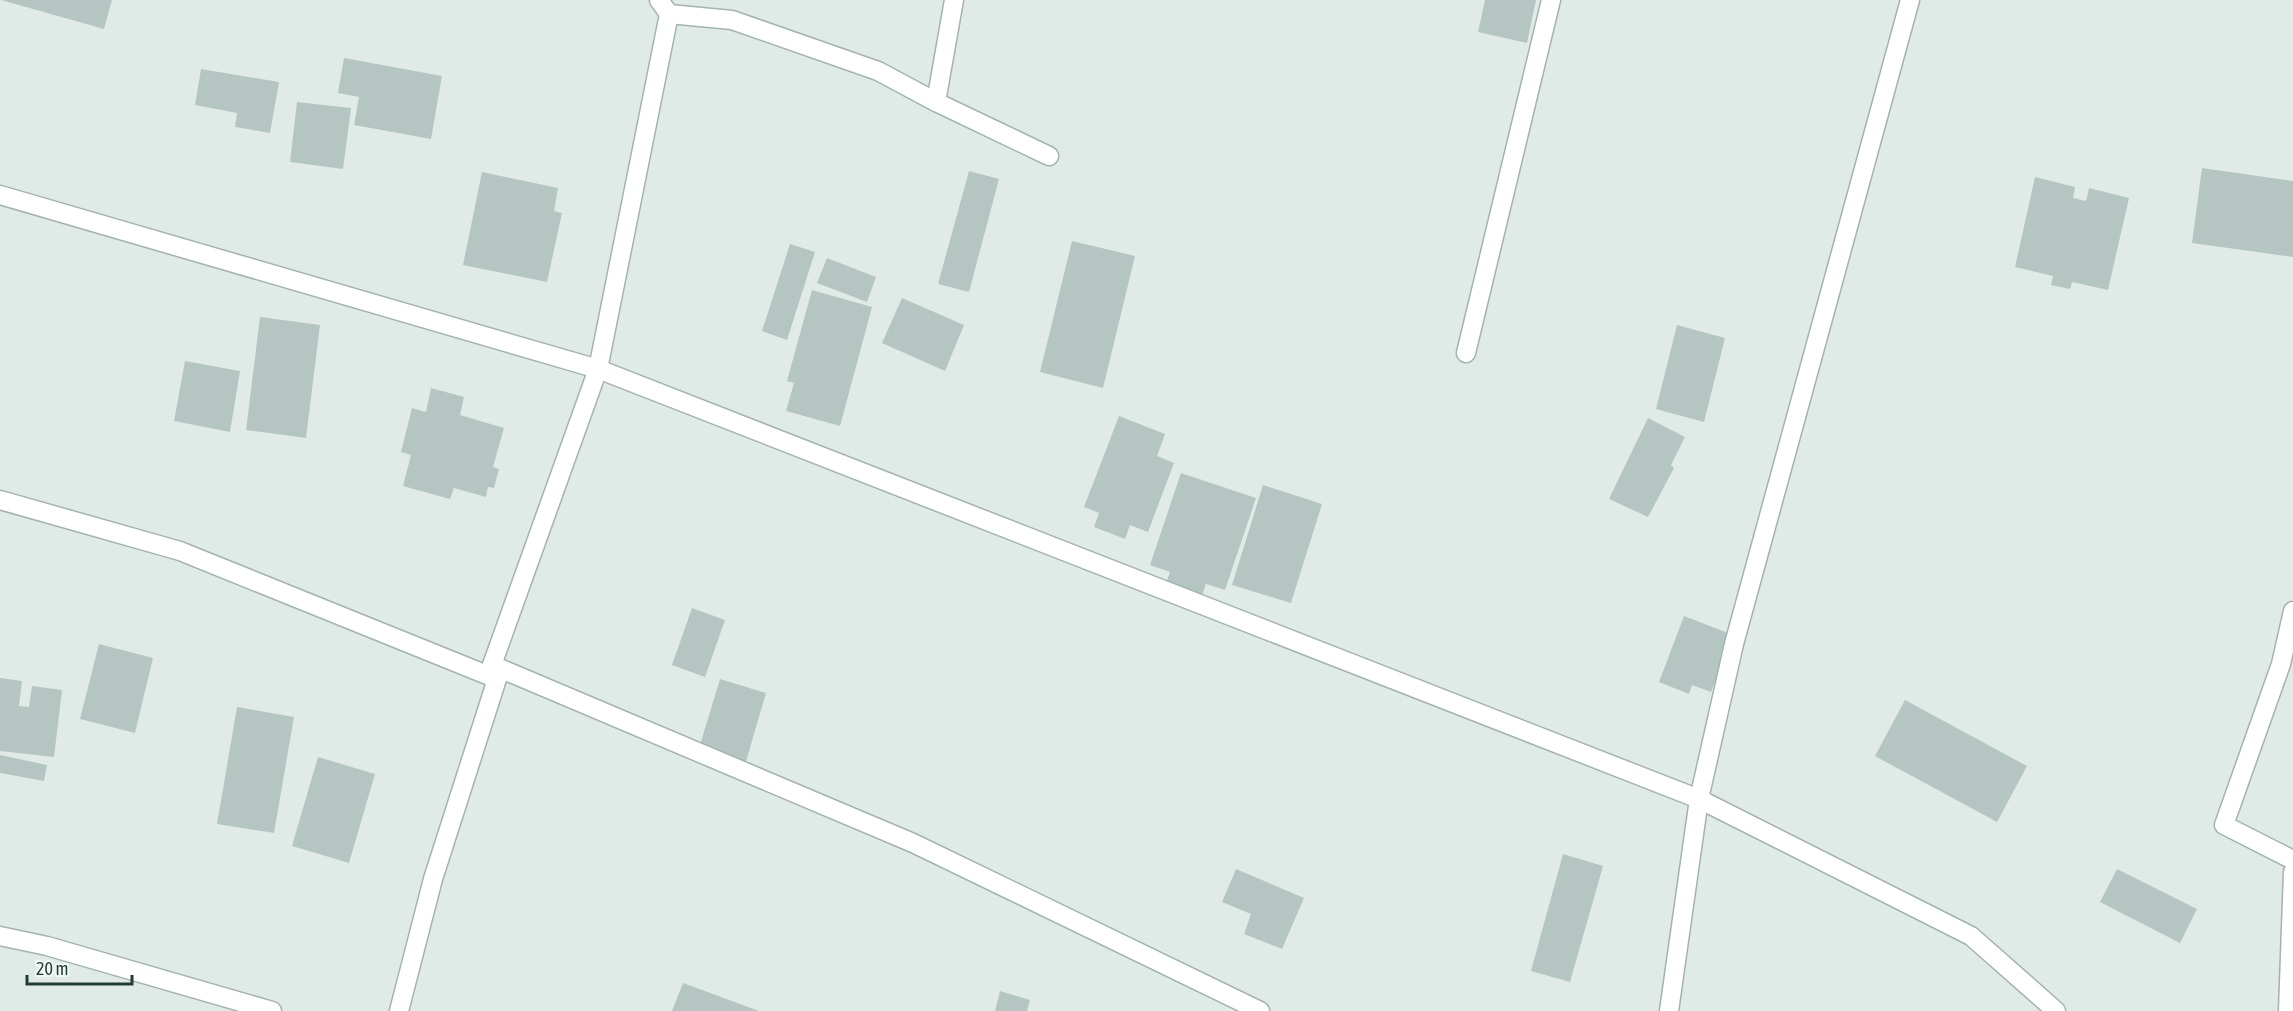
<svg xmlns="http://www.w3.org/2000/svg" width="2293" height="1011" viewBox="0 0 2293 1011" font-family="'Asap Condensed',sans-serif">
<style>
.building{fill:#b5c6c2}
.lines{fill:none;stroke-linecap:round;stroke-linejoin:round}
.street-casing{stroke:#a3b3b0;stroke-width:21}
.street{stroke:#fff;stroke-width:18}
</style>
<rect width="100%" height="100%" fill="#e0ebe8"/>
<!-- building -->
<g class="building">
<polygon points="1,0 112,0 104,29"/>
<polygon points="1485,0 1536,0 1527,43 1478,32"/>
<polygon points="344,58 442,76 431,139 354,125 359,97 338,93"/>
<polygon points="201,69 279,82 270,133 235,127 237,113 195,105"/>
<polygon points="297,102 351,108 343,169 290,162"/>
<polygon points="2202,168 2293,181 2293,257 2192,243"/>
<polygon points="969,171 999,179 969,292 938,284"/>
<polygon points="482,172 558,188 554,211 562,213 547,282 463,265"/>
<polygon points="2035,177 2075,187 2073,198 2086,201 2089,188 2129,198 2108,290 2072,282 2070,289 2051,285 2053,276 2015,267"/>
<polygon points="1072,241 1135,256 1103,388 1040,372"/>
<polygon points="790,244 815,252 787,340 762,331"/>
<polygon points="827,258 876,277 867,302 817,283"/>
<polygon points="812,290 872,307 840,426 786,411 794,383 787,381"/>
<polygon points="902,298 964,325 945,371 882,343"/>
<polygon points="260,317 320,325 306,438 246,430"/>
<polygon points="1677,325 1725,338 1704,422 1656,409"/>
<polygon points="185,361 240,371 230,432 174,421"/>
<polygon points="431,388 464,397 460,415 504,428 493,467 499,469 494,488 488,487 486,497 454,488 450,499 403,486 411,455 401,452 412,408 426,412"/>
<polygon points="1119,416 1165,434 1157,456 1174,463 1148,532 1130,525 1125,539 1094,527 1099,513 1084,507"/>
<polygon points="1648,418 1685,437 1671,465 1674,468 1648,517 1609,499"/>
<polygon points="1181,473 1256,498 1225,590 1206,584 1200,601 1164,589 1170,572 1150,565"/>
<polygon points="1263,485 1322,504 1291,603 1232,585"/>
<polygon points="692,608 725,620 705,677 672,665"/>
<polygon points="1684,616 1733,635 1711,692 1692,685 1689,694 1659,682"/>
<polygon points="99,644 153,658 135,733 80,719"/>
<polygon points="0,678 22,681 19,706 29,707 32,686 62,690 54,757 0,751"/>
<polygon points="720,679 766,693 743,772 696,758"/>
<polygon points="1905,700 2027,766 1997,822 1875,756"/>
<polygon points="237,707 294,717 274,833 217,824"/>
<polygon points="0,755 47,765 44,781 0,773"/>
<polygon points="318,757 375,774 349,863 292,846"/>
<polygon points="1563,854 1603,866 1570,982 1531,971"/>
<polygon points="1236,869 1304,898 1282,949 1244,934 1251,914 1222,902"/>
<polygon points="2117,869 2197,909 2180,943 2100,902"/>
<polygon points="683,983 759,1011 672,1011"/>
<polygon points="1000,991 1030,1000 1027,1011 995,1011"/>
</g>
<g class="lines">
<!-- street casing -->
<g class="street-casing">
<g id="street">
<polyline points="669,14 732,20 878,71 936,102 1049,156"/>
<polyline points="936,102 954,0"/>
<polyline points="0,195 598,369 1699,799 1971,936 2056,1011"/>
<polyline points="1466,353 1551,0"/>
<polyline points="0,500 180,551 497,679"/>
<polyline points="2293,611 2281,664 2224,825 2293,860"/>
<polyline points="492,665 913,843 1260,1011"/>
<polyline points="0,936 47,946 272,1011"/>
<polyline points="399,1011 433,879 497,679 492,665 598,369 669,14 659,0"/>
<polyline points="1669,1011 1699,799 1734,644 1910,0"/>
<polyline points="2288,1011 2293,872"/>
</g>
</g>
<!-- street -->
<use href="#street" class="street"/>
</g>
<!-- scale -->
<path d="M27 975v9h105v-9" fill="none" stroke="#203c39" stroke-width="3"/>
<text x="36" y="975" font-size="18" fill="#203c39" stroke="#f0f8f5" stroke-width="4.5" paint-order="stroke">20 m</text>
</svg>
